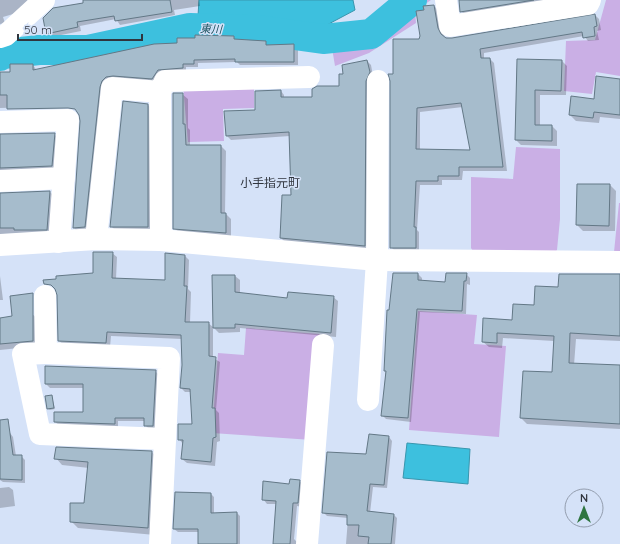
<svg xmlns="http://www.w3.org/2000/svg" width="620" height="544" viewBox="0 0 620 544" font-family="Quicksand,'Noto Sans JP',sans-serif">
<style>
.green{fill:#caafe5}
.water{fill:#3dc0de;stroke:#3996ae}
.shadow{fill:#0003;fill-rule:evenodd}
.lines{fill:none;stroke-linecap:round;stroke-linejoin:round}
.river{stroke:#3dc0de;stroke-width:30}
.building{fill:#a6bccc;stroke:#637886;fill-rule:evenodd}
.minor{stroke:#fff;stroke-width:22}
.labels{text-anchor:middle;stroke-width:3;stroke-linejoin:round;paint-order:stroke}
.water-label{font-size:11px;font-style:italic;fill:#1c515e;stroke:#d5e2f8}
.quarter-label{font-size:12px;fill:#30353e;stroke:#d5e2f8}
</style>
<rect width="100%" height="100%" fill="#d5e2f8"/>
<!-- green -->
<g class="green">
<polygon points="396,0 431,0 415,11 416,23 369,53 335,66 332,48 374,21"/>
<polygon points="606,0 620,0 620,76 596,72 592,94 564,91 566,41 595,40"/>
<polygon points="254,83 254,108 223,109 224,141 188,142 183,86"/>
<polygon points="516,147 560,149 560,219 557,250 552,256 474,253 471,248 471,177 513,179"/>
<polygon points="619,203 620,203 620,253 614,252"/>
<polygon points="418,311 477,315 474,344 506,346 499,437 409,430"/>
<polygon points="246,328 320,334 312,440 212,433 218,353 244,355"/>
</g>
<!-- water -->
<g class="water">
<polygon points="199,0 353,0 355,10 323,27 198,16"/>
<polygon points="407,443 470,449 468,484 403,478"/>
</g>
<!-- shadow -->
<g class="shadow">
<polygon points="0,0 28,0 20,12 3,17 5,23 0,24"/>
<polygon points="84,0 199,0 200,6 174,10 175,15 120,25 116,19 80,26 81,31 51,37 47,33 84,3"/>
<polygon points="460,0 559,0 465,15 461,11"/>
<path d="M434,6L438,10L444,37L452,39L595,15L599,19L601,30L597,31L599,40L588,41L584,36L484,53V59H490L494,63L507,171H463L462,180H442V185H420L417,230L419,232V251H395L391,247L394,75L419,40L425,11ZM463,107L471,151L420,150V112Z"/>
<polygon points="234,37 237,40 265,42 270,46 294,45 298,49 298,65 240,65 237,62 198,63 198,67 186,67 186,72 156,82 117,79 88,231 77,231 74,228 81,121 80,114 75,106 0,108 0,73 11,73 33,65 37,71 178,44"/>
<polygon points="518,60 562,61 567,66 566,95 540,95 540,126 552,126 557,131 557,146 521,145 516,140"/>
<polygon points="367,61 371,65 373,76 368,250 285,242 281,238 292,196 290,136 231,140 227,136 281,91 284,95 284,98 313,98 340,87 344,75"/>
<polygon points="620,80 620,119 600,117 599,123 576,121 570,115 595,100"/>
<polygon points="182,94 188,99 188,128 190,130 190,146 221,146 226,151 225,213 231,219 231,238 180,233 174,228"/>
<polygon points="147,104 151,108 152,231 115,230 111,226"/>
<polygon points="54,134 58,138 56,170 0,173 0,135"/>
<polygon points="610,185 616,191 615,231 583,231 577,225"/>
<polygon points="50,192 54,196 51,233 4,234 0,236 0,194"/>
<polygon points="112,253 117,257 116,279 166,281 185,256 189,260 188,289 191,292 190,323 208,323 213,327 213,358 220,362 216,410 219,413 220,441 217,442 215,466 187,463 182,459 183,444 179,439 193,425 192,392 185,392 181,388 183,365 182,339 111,336 110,347 64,345 59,341 93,274"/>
<polygon points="394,274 418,274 422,278 422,281 446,283 466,274 470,278 470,285 467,284 466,314 420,312 411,422 386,419 382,415"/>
<polygon points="620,275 620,341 576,339 574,365 620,366 620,429 527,424 521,418 552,373 554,341 503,338 502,348 489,347 483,342 559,288"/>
<polygon points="0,276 3,300 0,300"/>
<polygon points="213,276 235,276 240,280 240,293 288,299 333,297 338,301 336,337 240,328 240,332 219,333 214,328"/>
<polygon points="32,314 38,319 38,346 0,350 0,319"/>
<polygon points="155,371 159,375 157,429 149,429 145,425 145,421 118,421 118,428 59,425 55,422 83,413 84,388 50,388 46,384"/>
<polygon points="52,396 55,409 50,410 48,409"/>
<polygon points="10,433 13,437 16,456 21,456 25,460 25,483 3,482 0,480 0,435"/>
<polygon points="389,437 392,441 387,488 373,487 370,513 394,515 397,518 395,544 346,544 348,518 327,516 323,512 367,455"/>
<polygon points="152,452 158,459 155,535 78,528 71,521 85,504 89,468 62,465 56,458"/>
<polygon points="299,481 304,485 302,507 297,506 294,539 299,544 274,544 276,504 267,504 263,499"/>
<polygon points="9,487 13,490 15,506 0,508 0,488"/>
<polygon points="211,494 214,497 214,514 237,513 240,516 240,544 199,544 199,532 178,532 174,529"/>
</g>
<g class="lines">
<!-- river -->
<polyline class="river" points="0,56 3,54 39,50 88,50 190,28 258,30 323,39 371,34 412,0"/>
</g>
<!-- building -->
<g class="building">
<polygon points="83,0 170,0 172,12 115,21 114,16 77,22 78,27 46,34 43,18 53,8 83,3"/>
<polygon points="459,0 534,0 460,12"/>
<path d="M434,5L438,28L441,34L446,38H452L595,14L597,26L594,27L595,36L583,38L582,32L480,49L481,58H490L503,167H459V176H438V181H416L414,227H416V248H390V81L388,74H393V39H419L420,36L416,11L424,10L423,6ZM461,103L470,150L416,149L417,108Z"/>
<polygon points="195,35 234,36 234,39 266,41 266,45 294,44 294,62 235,62 235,59 194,60 194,64 183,64 183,68 158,70 152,79 113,76 106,77 102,81 100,87 85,227 73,228 80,121 79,115 75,109 68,108 7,109 7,95 0,95 0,72 10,72 10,64 33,64 33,70 154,44 177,43 177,38 195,38"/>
<polygon points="517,59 562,60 561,91 535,90 535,125 552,125 552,141 515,140"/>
<polygon points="367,60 370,72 366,81 365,246 280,238 282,195 291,195 289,132 226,136 224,111 255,110 255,91 281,90 281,97 312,97 312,89 317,86 339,86 339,74 343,74 342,65"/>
<polygon points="596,76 620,79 620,115 594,112 593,118 569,115 571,96 594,99"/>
<polygon points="173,93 183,93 183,124 185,124 186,145 221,145 221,213 226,213 226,233 173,229"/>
<polygon points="123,101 148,104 148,227 110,227"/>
<polygon points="55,133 52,166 0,168 0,134"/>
<polygon points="577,184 610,184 609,226 576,225"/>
<polygon points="50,191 47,230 14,230 14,228 0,228 0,193"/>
<polygon points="93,252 113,252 112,278 165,280 165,253 185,255 184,286 187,286 185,322 209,322 209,356 216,357 212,408 215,408 216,437 213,438 211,462 181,459 183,440 178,440 178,424 192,424 190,389 180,388 182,365 181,335 107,332 106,343 58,341 57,295 55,289 51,285 44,284 43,280 56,279 56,276 93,273"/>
<polygon points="393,273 418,273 418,280 445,282 446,273 467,273 466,281 464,281 462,311 417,309 408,418 381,416 386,371 384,371 387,310 389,310"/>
<polygon points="559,274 620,274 620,336 570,333 569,363 620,365 620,424 520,418 523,371 552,372 554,336 497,333 497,343 482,342 483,318 512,320 513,304 534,305 535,286 558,287"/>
<polygon points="212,275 235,275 235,292 287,298 288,292 334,296 331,333 235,324 235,328 213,328"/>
<polygon points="33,293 33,341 0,344 0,318 12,316 10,296"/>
<polygon points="45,366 156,370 153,426 144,426 144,418 115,418 115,424 54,422 54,412 83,412 83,384 45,384"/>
<polygon points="52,395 54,408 47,409 45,396"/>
<polygon points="8,419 13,455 22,455 22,480 0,479 0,420"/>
<polygon points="369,434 389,436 384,485 370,484 367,511 394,514 391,544 368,544 369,537 358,536 359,525 347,525 347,515 322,513 327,452 366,454"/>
<polygon points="56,447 152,451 148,528 70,522 70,503 84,503 88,462 54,459"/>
<polygon points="290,479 300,480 298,503 293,503 290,544 273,544 276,501 262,500 263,481 289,484"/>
<polygon points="175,492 211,493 211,513 237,512 237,544 198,544 198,529 173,529"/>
</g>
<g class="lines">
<!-- minor -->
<g class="minor">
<polyline points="446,0 450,26 588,4 590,0"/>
<polyline points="0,37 6,35 44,0"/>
<polyline points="160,92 161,240"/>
<polyline points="0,122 68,120 59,242"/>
<polyline points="0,181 64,178"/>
<polyline points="96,239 112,88 160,92 165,81 309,77"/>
<polyline points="0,245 96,239 161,240 377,260 620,262"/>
<polyline points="45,296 46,353 169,358 160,544"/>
<polyline points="46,353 23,354 40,434 165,439"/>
<polyline points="368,400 377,260 378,81"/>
<polyline points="307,544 323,345"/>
</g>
</g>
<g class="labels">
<!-- water labels -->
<g class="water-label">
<text transform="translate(211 29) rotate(2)" y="4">東川</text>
</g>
<!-- quarter labels -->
<g class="quarter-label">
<text x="270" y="187">小手指元町</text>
</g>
</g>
<!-- north arrow -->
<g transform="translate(584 508)"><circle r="19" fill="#d5e2f8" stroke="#939dae"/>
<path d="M0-3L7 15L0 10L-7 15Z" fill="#2f7541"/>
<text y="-6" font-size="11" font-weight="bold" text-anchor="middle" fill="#30353e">N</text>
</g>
<!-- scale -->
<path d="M18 34v6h124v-6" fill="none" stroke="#30353e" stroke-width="2"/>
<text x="24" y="34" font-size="12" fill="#30353e" stroke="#d5e2f8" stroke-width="3" paint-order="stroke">50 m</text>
</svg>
